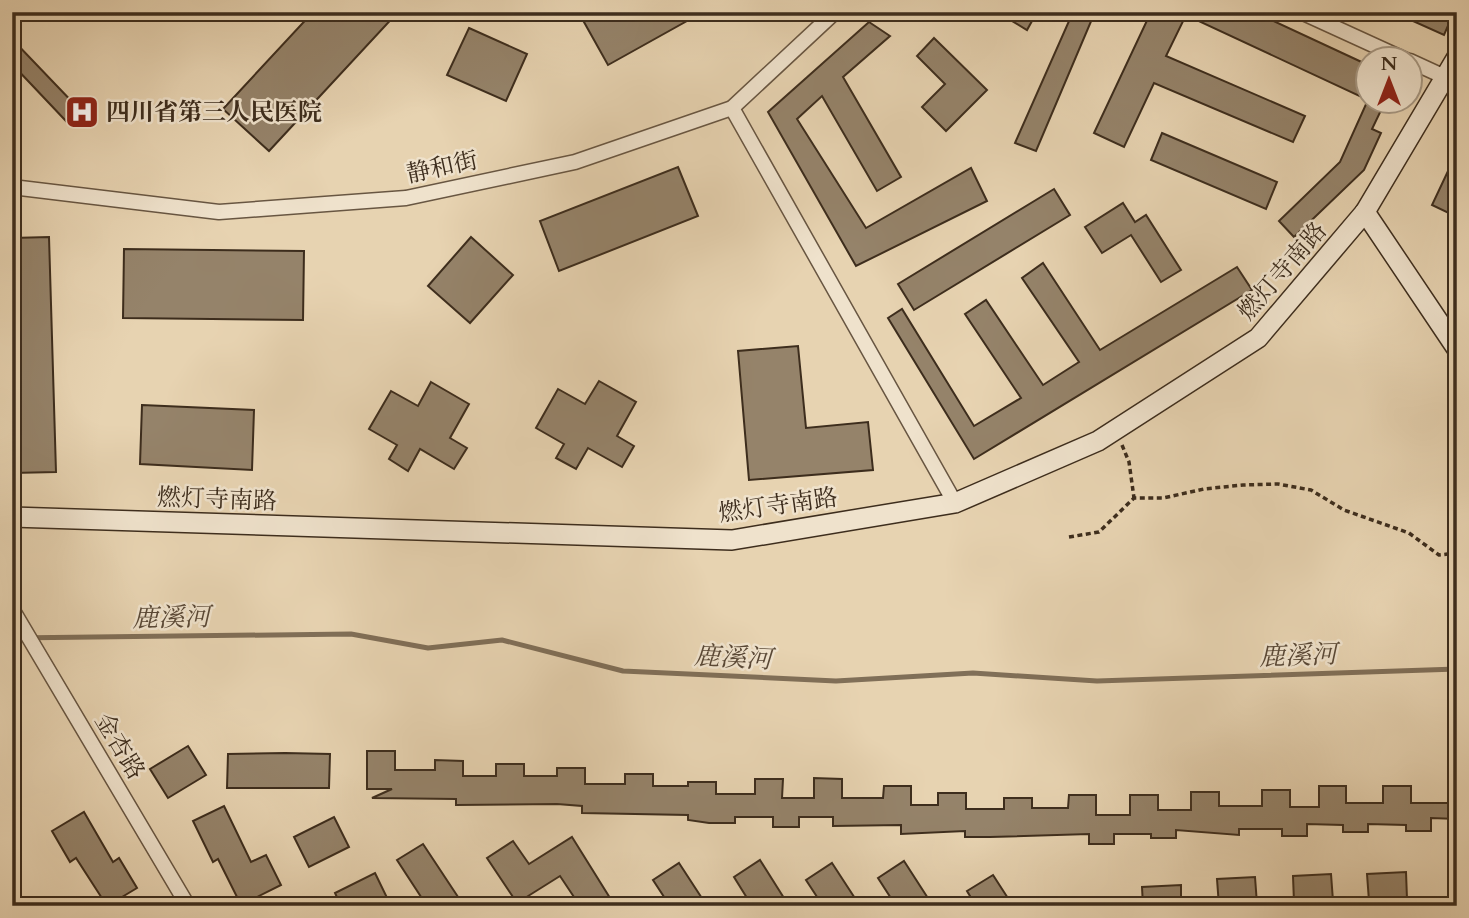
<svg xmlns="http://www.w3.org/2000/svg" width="1469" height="918" viewBox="0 0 1469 918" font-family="Cardo,'Noto Serif SC',serif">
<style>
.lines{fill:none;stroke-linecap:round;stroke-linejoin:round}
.stream{stroke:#806f58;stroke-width:5}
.building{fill:#95836a;stroke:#3d2d1d;stroke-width:2}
.street-casing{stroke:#685642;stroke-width:17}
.secondary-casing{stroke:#3d2d1d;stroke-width:22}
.path{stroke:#3d2d1d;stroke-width:3.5;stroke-dasharray:5 3.5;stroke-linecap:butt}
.street{stroke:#efe2cc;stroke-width:14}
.secondary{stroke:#efe2cc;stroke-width:19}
.labels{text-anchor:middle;stroke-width:5;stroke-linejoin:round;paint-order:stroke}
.poi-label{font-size:24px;font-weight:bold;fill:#3d2d1d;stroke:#efe2cc;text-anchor:start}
.street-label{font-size:24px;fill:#3d2d1d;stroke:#efe2cc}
.water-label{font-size:26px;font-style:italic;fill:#594836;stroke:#efe2cc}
</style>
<rect width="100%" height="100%" fill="#e7d3b1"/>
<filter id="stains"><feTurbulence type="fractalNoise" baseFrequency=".00286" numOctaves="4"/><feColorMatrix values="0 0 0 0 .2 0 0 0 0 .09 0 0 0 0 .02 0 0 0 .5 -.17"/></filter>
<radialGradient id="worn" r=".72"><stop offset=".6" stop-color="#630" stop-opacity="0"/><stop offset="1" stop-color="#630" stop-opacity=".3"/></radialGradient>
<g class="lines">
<!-- stream -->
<polyline class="stream" points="12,638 351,634 428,648 502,640 623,671 836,681 973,673 1097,681 1457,669"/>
</g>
<!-- building -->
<g class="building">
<polygon points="313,12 398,12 269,151 223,109"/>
<polygon points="601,12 703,12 608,65 584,22"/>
<polygon points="997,12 1037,12 1027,30"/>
<polygon points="1073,12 1095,12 1036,151 1015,143"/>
<polygon points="1151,12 1254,12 1368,65 1368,100 1186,15 1166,56 1305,116 1293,142 1154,83 1124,147 1094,133"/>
<polygon points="1393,12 1454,12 1444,35"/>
<polygon points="869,22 890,36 843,77 901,177 877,191 822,96 797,119 866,228 971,168 987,201 856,266 768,112"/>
<polygon points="469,28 527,54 506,101 447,75"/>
<polygon points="934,38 987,90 946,131 922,107 945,84 917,56"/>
<polygon points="12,39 79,109 66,121 12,64"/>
<polygon points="1367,102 1385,102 1372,129 1381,133 1364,170 1294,237 1279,221 1340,162"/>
<polygon points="1162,133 1277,182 1266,209 1151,160"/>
<polygon points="1457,152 1457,217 1432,205"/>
<polygon points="678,167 698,216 559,271 540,221"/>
<polygon points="1054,189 1070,215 914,310 898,284"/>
<polygon points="1123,203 1135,222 1146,215 1181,270 1161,282 1131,235 1102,253 1085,227"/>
<polygon points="49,237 56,472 12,473 12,238"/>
<polygon points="471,237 513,275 470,323 428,286"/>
<polygon points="124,249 304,251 303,320 123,318"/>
<polygon points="1043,263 1100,350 1237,267 1252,290 974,459 888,318 902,309 974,426 1021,398 965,314 986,300 1043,385 1079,362 1022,278"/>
<polygon points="798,346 806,428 868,422 873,470 749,480 738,351"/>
<polygon points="599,381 636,402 617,436 634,446 622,467 588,448 576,469 556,458 564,444 536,428 558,389 585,404"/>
<polygon points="431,382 469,404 450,438 467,448 454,469 420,449 408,471 389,459 397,445 369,429 391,391 418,406"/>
<polygon points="142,405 254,410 252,470 140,464"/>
<polygon points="188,746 206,775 168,798 150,769"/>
<polygon points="367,751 395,751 395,770 435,770 435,760 463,761 463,776 496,776 496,764 524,764 524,776 557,776 557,768 585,768 585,784 625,784 625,774 653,774 653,786 688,786 688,782 716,782 716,794 755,794 755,779 783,779 782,798 814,798 814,778 842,779 842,798 883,798 884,786 911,786 911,805 938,805 938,793 966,793 966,809 1004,809 1004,798 1032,798 1032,808 1068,808 1069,795 1096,795 1096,815 1130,815 1130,795 1158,795 1158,810 1191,810 1191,792 1219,792 1219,806 1262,806 1262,790 1290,790 1290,807 1319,807 1319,786 1346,786 1346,803 1383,803 1383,786 1411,786 1411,803 1457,803 1457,819 1431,818 1431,831 1406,831 1406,825 1368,824 1368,832 1343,832 1343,825 1307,824 1307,836 1282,836 1282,829 1239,829 1239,835 1176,830 1176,838 1151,838 1151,834 1114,834 1114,844 1089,844 1089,834 990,837 965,837 965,831 901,834 901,825 833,826 833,817 799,817 799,827 773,827 773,817 735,817 735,823 709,823 688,820 688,815 582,813 582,806 557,804 456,805 456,799 372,798 392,789 367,789"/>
<polygon points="285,753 330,754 329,788 227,788 228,754"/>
<polygon points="224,806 251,862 266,855 281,885 241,905 218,859 213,862 193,821"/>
<polygon points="84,812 113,862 119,858 137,888 107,906 76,858 70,862 52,831"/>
<polygon points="334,817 349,847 309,867 294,837"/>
<polygon points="572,837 615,906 580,906 560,876 517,903 487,858 513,841 529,864"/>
<polygon points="423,844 464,906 427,906 397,860"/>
<polygon points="760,860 789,906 752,906 734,877"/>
<polygon points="904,861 933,906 896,906 878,878"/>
<polygon points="679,863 707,906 670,906 653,880"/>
<polygon points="832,863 860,906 823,906 806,880"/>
<polygon points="1406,872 1407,899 1369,901 1367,874"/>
<polygon points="375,873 391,906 341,906 335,893"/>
<polygon points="1331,874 1333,901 1294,902 1293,876"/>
<polygon points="993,875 1013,906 976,906 967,891"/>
<polygon points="1255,877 1257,904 1219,906 1217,879"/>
<polygon points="1181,885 1181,906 1143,906 1142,887"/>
</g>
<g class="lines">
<!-- street casing -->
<g class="street-casing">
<g id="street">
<polyline points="1301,12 1406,60"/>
<polyline points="1410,61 1447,78"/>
<polyline points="732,108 955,503"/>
<polyline points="12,187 219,212 406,198 575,162 732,108 835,12"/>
<polyline points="12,609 188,906"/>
</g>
</g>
<!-- secondary casing -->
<g class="secondary-casing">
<g id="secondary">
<polyline points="1365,212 1457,349"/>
<polyline points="12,517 732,540 955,503 1098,441 1258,338 1365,212 1457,57"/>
</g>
</g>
<!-- path -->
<g class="path">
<polyline points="1122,445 1129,462 1134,498"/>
<polyline points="1069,537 1099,532 1134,498 1163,498 1204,489 1243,485 1278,484 1311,490 1344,510 1409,533 1439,555 1457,553"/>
</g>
<!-- street -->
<use href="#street" class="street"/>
<!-- secondary -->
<use href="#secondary" class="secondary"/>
</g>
<!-- icons -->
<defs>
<g id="hospital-square" transform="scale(1.75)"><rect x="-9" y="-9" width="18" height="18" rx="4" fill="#8f2418" stroke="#efe2cc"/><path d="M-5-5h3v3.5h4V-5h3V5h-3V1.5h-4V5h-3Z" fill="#fff"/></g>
</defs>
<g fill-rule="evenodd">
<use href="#hospital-square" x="82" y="112"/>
</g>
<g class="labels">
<!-- poi labels -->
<g class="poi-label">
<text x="106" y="120">四川省第三人民医院</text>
</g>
<!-- street labels -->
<g class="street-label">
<text transform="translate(442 167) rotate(-12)" y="8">静和街</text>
<text transform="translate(1282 271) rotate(-49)" y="8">燃灯寺南路</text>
<text transform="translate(217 499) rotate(2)" y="8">燃灯寺南路</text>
<text transform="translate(778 505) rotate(-8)" y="8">燃灯寺南路</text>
<text transform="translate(120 746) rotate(59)" y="8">金杏路</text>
</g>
<!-- water labels -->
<g class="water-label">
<text transform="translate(171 617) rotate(-1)" y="9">鹿溪河</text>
<text transform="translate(1298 655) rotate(-2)" y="9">鹿溪河</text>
<text transform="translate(733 657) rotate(3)" y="9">鹿溪河</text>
</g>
</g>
<!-- margin -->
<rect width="1469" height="918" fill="none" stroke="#e7d3b1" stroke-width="42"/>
<rect x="14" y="14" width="1441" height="890" fill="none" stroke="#3d2d1d" stroke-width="3.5"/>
<rect x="21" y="21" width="1427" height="876" fill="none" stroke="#3d2d1d" stroke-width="2"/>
<!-- north arrow -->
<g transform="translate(1389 80)"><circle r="33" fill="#efe2cc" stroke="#a89a86" stroke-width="2"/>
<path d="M0-5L12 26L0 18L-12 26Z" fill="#8f2418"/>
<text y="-10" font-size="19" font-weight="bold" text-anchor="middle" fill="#3d2d1d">N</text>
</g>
<rect width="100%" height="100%" filter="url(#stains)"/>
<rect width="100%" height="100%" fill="url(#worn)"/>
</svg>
